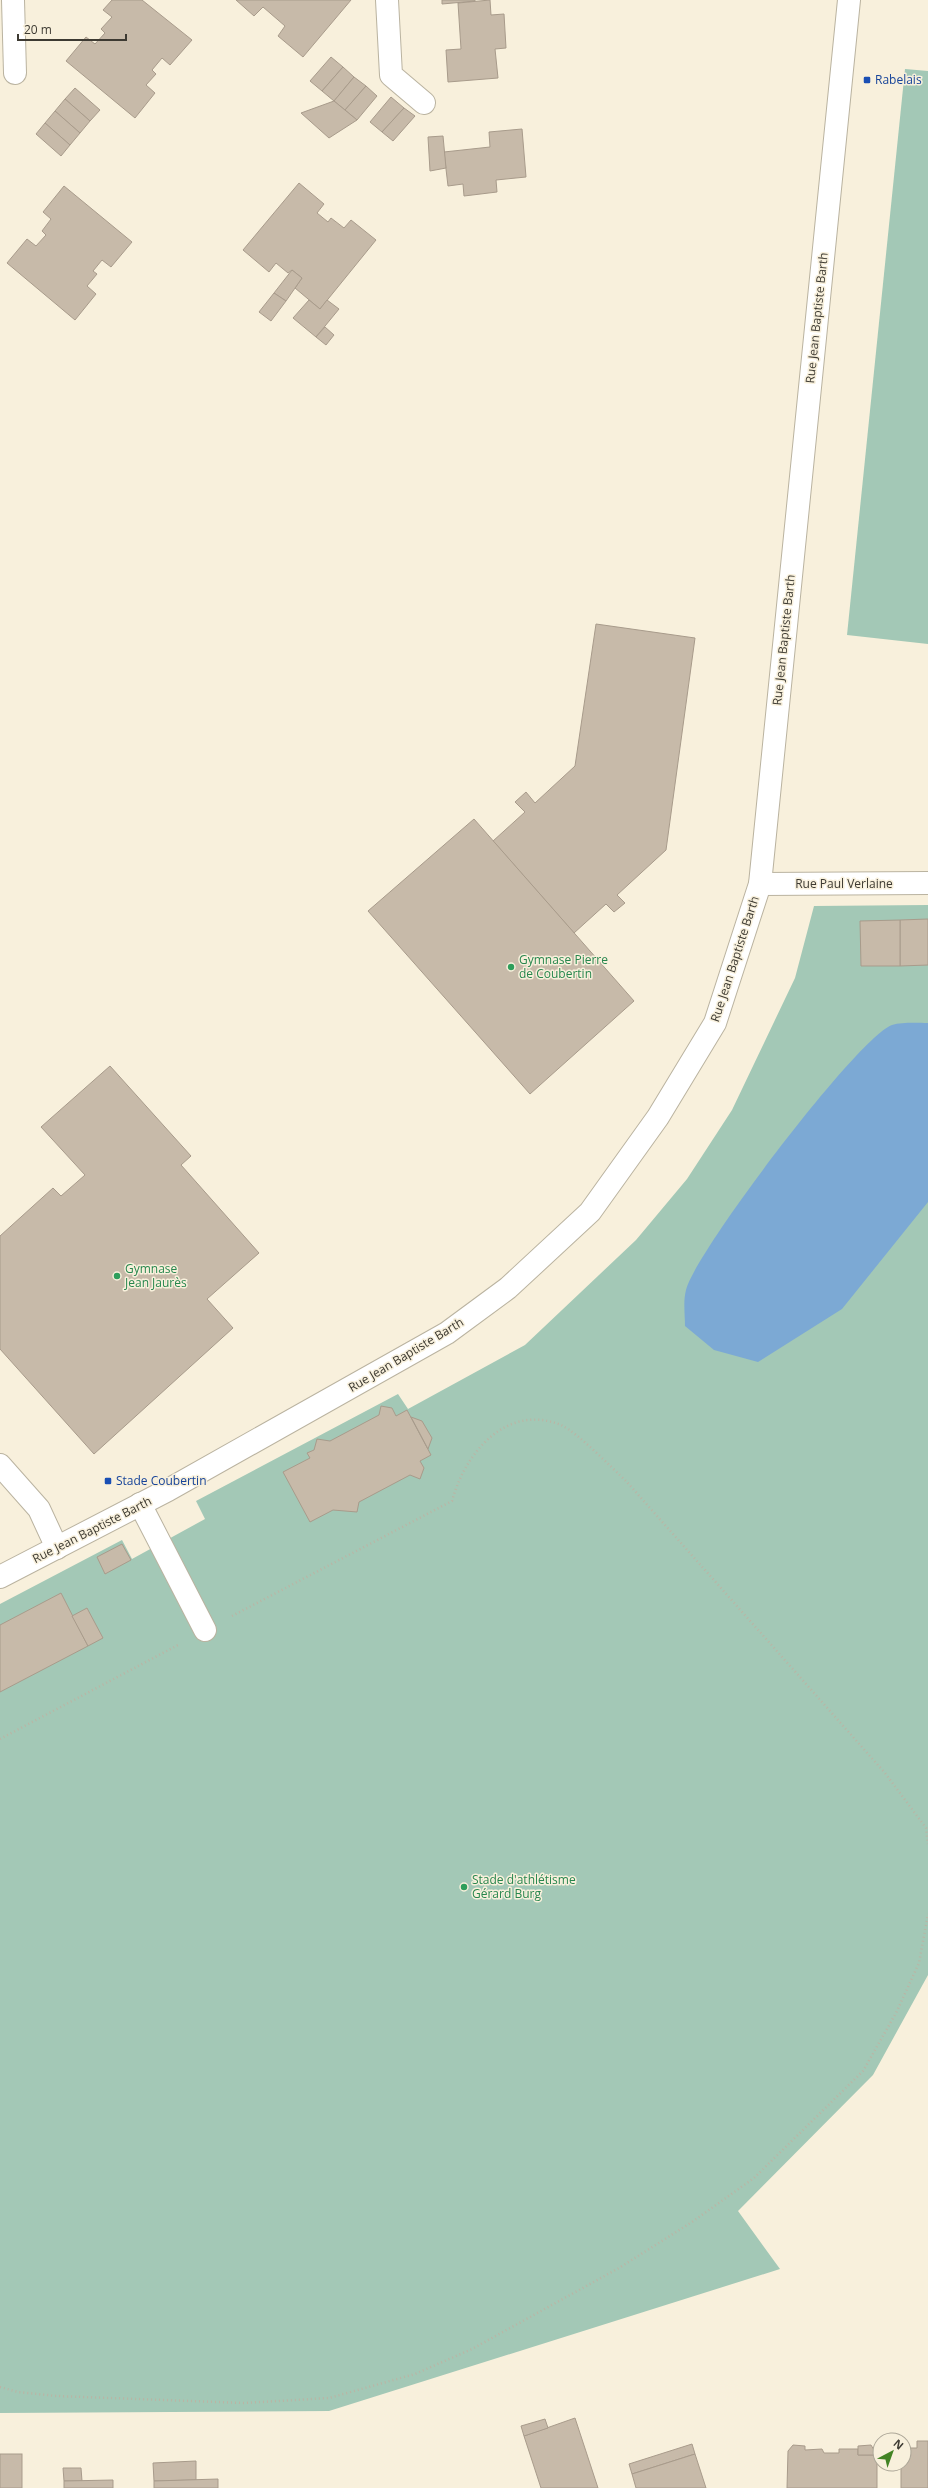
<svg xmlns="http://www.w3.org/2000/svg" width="928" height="2488" viewBox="0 0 928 2488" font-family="'Open Sans',sans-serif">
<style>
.green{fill:#a3c8b6}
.water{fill:#7ca9d4}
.building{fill:#c7baa9;stroke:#a89b8b}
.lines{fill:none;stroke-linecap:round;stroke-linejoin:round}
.minor-casing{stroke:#bab3a0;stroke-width:24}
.path{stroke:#bbb4a4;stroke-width:2.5;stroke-dasharray:1 3;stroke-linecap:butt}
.minor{stroke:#fff;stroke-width:22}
.transit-dot{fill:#1a4fb4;stroke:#f8f0dc;stroke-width:1.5}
.leisure-dot{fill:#2e9e5b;stroke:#f8f0dc;stroke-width:1.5}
.labels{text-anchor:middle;stroke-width:3;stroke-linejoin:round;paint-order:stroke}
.transit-label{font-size:12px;fill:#164399;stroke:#f8f0dc;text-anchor:start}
.street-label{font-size:12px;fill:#3d3a32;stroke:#f8f0dc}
.leisure-label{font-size:12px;fill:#27864d;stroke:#f8f0dc;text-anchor:start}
</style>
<rect width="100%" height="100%" fill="#f8f0dc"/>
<!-- green -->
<g class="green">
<polygon points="905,69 928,71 928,644 847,635"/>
<polygon points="928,905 928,1975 873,2075 738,2211 780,2269 329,2411 0,2413 0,1604 122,1540 132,1559 205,1519 196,1501 398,1394 408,1409 525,1345 636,1240 687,1179 732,1110 795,978 814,906"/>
</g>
<!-- water -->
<path class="water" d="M928,1023V1202L842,1309L758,1362L714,1350L685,1326C685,1315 683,1301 686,1290C695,1252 859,1036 892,1025C902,1022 917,1023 928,1023Z"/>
<!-- building -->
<g class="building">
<polygon points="112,0 142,0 192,40 170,65 162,58 152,70 156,74 146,85 155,93 135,118 66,61 86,37 95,44 105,33 101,29 112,17 103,10"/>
<polygon points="236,0 351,0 303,57 278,36 285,26 263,7 254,16"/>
<polygon points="442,0 475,0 475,1 442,4"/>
<polygon points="490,0 491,15 504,14 506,48 495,49 498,78 448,82 446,50 461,49 458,3"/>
<polygon points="331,57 343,67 322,91 310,81"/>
<polygon points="343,67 354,77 334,101 322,91"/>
<polygon points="354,77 366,86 345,110 334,101"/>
<polygon points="366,86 377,96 357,120 345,110"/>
<polygon points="75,88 100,110 90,121 65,99"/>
<polygon points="391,97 404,108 382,132 370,122"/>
<polygon points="65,99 90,121 80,133 55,111"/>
<polygon points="334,101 357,120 329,138 301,113"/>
<polygon points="404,108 415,116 393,141 382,132"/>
<polygon points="55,111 80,133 70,145 45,123"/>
<polygon points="45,123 70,145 61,156 36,134"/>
<polygon points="522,129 526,177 496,180 497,192 464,196 463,184 448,186 444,152 490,147 489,132"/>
<polygon points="443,136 446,168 430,171 428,137"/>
<polygon points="299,183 324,204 317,213 328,222 331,218 344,228 351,220 376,240 320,309 295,288 302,278 292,270 288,273 276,263 269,272 243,250"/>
<polygon points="64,186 132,242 111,267 102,260 93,271 97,274 87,286 96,294 75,320 7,263 27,239 36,246 46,235 42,231 51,219 43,212"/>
<polygon points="292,270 302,278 286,301 274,293"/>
<polygon points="274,293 286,301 271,321 259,312"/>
<polygon points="309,300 320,309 327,300 339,309 316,337 293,318"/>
<polygon points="325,327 334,335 326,345 316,337"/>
<polygon points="596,624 695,638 666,850 617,895 625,903 614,912 606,904 574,933 493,841 525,812 515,802 526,792 535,803 575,766"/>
<polygon points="474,819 634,1001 530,1094 368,911"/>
<polygon points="928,919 928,965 900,966 900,920"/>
<polygon points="900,920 900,966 861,966 860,921"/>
<polygon points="110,1066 191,1156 181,1165 259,1253 207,1299 233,1328 94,1454 0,1349 0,1236 53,1188 61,1196 85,1175 41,1127"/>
<polygon points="381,1406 392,1408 396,1416 407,1410 431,1455 420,1461 424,1468 420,1479 410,1475 359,1502 357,1512 333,1510 310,1522 283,1472 310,1458 307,1453 314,1450 317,1439 330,1441 379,1415"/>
<polygon points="411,1417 422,1421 432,1438 428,1449"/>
<polygon points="122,1544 131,1560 105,1574 97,1557"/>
<polygon points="61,1593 88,1646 0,1692 0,1625"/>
<polygon points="87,1608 103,1638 88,1646 72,1616"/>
<polygon points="575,2418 598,2488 541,2488 524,2436"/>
<polygon points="545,2419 548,2428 524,2436 521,2426"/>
<polygon points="917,2441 928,2441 928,2488 901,2488 901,2464 904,2464 904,2448 917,2448"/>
<polygon points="692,2444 695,2454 632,2474 629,2464"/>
<polygon points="793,2445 805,2446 805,2450 822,2449 824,2453 839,2453 839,2449 858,2449 858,2455 877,2455 877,2488 787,2488 788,2451"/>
<polygon points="871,2445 877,2455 858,2455 858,2446"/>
<rect x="0" y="2454" width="22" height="34"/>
<polygon points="695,2454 706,2488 636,2488 632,2474"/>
<polygon points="196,2461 196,2480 154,2481 153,2463"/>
<polygon points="63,2468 81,2468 82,2481 64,2481"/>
<polygon points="218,2479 218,2488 154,2488 154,2481"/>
<polygon points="113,2480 113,2488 64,2488 64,2481"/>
</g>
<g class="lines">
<!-- minor casing -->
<g class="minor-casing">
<g id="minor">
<polyline points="13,0 15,73"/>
<polyline points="387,0 391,75 424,103"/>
<polyline points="760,884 928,883"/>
<polyline points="0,1465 39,1509 57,1548"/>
<polyline points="140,1504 205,1630"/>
<polyline points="0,1577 168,1490 447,1333 508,1288 590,1212 658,1117 715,1023 760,884 849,0"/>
</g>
</g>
<!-- path -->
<g class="path">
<path d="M232,1616L452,1501C465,1453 506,1403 561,1425C577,1432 612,1468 626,1481L885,1773L926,1828L928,1844"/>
<polyline points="0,1739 178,1645"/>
<polyline points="0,2387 18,2392 57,2396 244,2403 329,2398 415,2374 472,2349 619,2268 692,2222 754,2178 863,2071 896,2013 919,1963 928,1914"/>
</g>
<!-- minor -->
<use href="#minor" class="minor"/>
</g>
<!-- markers -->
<g class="transit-dot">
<rect x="863" y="76" width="8" height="8" rx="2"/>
<rect x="104" y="1477" width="8" height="8" rx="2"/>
</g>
<g class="leisure-dot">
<circle cx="511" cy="967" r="4"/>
<circle cx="117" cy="1276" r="4"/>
<circle cx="464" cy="1887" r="4"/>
</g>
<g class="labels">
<!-- transit labels -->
<g class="transit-label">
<text x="875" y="84">Rabelais</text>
<text x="116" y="1485">Stade Coubertin</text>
</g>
<!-- street labels -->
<g class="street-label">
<text transform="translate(817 318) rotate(-84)" y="4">Rue Jean Baptiste Barth</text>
<text transform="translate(784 640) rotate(-84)" y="4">Rue Jean Baptiste Barth</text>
<text x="844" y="888">Rue Paul Verlaine</text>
<text transform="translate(735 959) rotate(-72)" y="4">Rue Jean Baptiste Barth</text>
<text transform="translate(406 1355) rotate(-31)" y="4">Rue Jean Baptiste Barth</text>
<text transform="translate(92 1530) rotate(-27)" y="4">Rue Jean Baptiste Barth</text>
</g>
<!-- leisure labels -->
<g class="leisure-label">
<text x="519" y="964">Gymnase Pierre<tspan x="519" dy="14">de Coubertin</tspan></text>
<text x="125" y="1273">Gymnase<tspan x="125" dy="14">Jean Jaurès</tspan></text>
<text x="472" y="1884">Stade d'athlétisme<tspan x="472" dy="14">Gérard Burg</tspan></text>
</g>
</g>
<!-- north arrow -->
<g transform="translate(892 2452) rotate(41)"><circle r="19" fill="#f8f0dc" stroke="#ada798"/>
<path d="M0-3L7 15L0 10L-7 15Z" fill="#428324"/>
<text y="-6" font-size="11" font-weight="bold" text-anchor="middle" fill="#3d3a32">N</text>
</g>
<!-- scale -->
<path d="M18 34v6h108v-6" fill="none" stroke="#3d3a32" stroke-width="2"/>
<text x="24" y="34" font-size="12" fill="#3d3a32" stroke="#f8f0dc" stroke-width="3" paint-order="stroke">20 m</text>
</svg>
